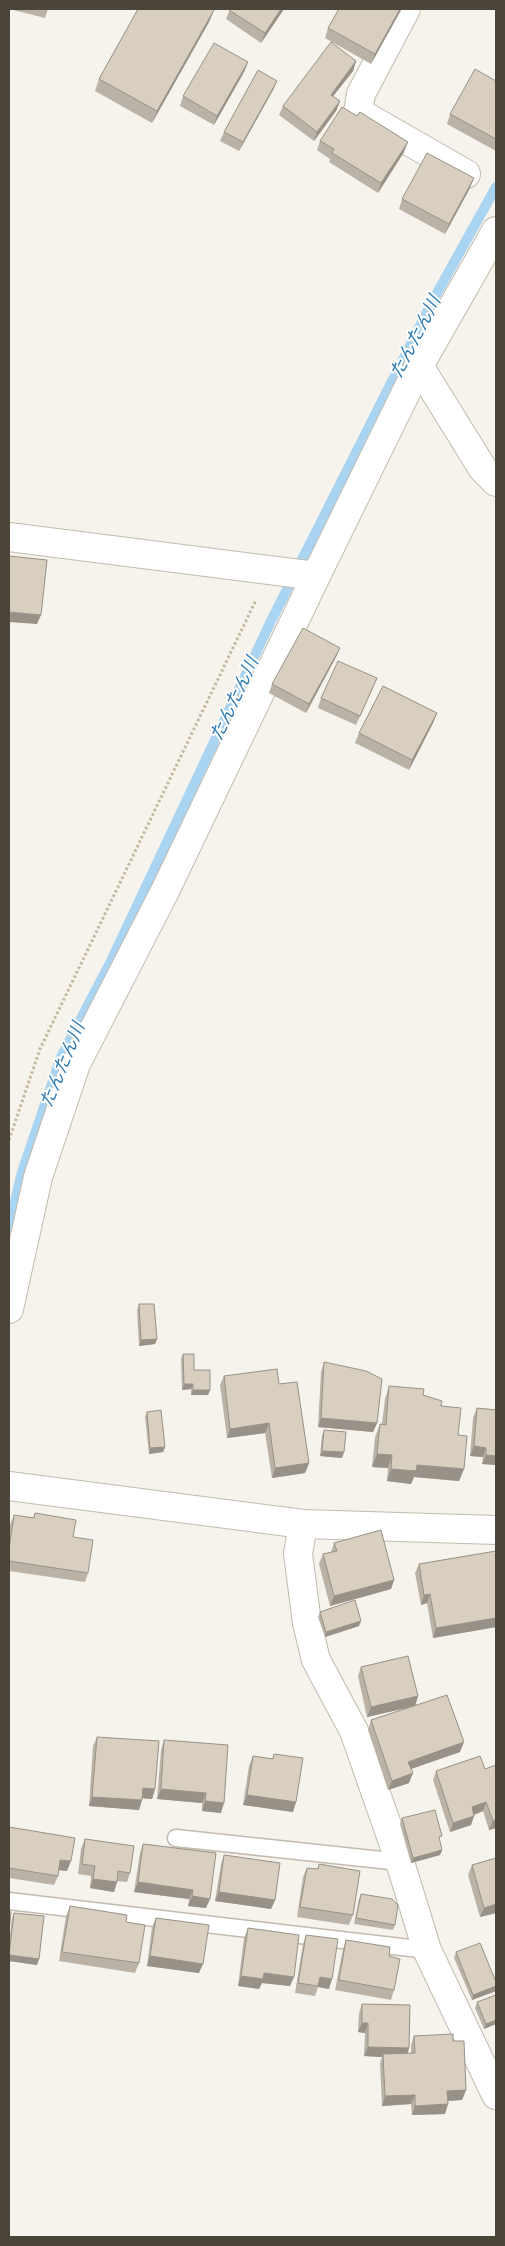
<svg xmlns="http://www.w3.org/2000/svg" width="505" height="2246" viewBox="0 0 505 2246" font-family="'Fira Sans Condensed','Noto Sans JP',sans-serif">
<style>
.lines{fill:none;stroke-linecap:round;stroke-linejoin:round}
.stream{stroke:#a9d4f2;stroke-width:10}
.service-casing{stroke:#c2bbae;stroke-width:19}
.minor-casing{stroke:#c2bbae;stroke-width:30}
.path{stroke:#c4b79f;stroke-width:3;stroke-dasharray:2.5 2.5;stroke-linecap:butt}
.service{stroke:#fff;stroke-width:16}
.minor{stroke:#fff;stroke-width:28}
.wall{fill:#bab2a6}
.shaded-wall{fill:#979187}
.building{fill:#d8cfc1;stroke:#979187}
.labels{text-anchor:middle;stroke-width:4;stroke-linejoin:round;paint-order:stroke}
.water-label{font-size:18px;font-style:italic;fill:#2e7ab2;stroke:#fff}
</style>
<rect width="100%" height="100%" fill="#f6f3ec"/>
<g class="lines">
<!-- stream -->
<polyline class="stream" points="9,1227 22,1172 61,1057 111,961 271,621 432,302 496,187"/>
<!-- service casing -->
<g class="service-casing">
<g id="service">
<polyline points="176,1838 400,1862"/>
<polyline points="9,1901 427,1950"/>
</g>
</g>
<!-- minor casing -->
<g class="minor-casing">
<g id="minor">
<polyline points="406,9 361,94 358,112 466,174"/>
<polyline points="419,366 483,469 496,482"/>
<polyline points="9,537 316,576"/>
<polyline points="9,1309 38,1177 76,1064 165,891 316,576 419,366 496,231"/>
<polyline points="9,1486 303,1524 496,1530"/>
<polyline points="303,1524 298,1554 307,1623 316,1660 354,1731 400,1862 427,1950 496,2095"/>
</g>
</g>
<!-- path -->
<polyline class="path" points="9,1140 40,1049 256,600"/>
<!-- service -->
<use href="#service" class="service"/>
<!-- minor -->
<use href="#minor" class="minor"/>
</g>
<!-- wall -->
<g class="wall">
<polygon points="9,9 48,9 45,18"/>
<polygon points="138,9 214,9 214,10 209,22 152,123 95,91 99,79"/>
<polygon points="230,9 284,9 261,43 226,19"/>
<polygon points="401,10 371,64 325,38 328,28"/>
<polygon points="356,61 353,71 333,96 340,101 336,111 314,141 279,115 283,106"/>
<polygon points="248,62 244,72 214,125 180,106 183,96"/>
<polygon points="277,81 273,90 239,151 220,141 224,132"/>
<polygon points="496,81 496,151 447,124 450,114"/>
<polygon points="320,141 404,152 378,193 329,162 330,159 317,150"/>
<polygon points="470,188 445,234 399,209 402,199"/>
<polygon points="336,657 306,713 269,693 272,684"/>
<polygon points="373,688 356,725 318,708 321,698"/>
<polygon points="437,713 433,723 409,770 355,743 359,733"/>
<polygon points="139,1304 157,1339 155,1344 139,1346 137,1310"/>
<polygon points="183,1354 194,1370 210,1390 208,1395 191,1395 191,1389 182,1390 181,1359"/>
<polygon points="324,1362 377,1423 373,1432 318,1427 321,1372"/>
<polygon points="224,1376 279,1384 309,1463 305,1473 272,1478 265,1433 227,1438 220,1385"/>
<polygon points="389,1386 423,1395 441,1406 458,1435 464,1469 459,1481 414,1477 411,1484 387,1481 388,1468 372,1467 375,1437 380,1424 382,1424 385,1399"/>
<polygon points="477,1408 496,1410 496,1465 482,1464 483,1457 470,1456 473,1418"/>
<polygon points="147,1412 165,1447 163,1452 149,1454 145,1417"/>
<polygon points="324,1430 344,1452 342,1458 320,1456 322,1435"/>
<polygon points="35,1513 73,1537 88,1573 85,1582 9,1571 9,1536 10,1525 14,1515 33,1518"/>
<polygon points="334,1543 394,1580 391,1589 330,1606 319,1564 323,1554 331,1552"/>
<polygon points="496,1551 496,1627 433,1638 427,1603 421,1605 415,1573 419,1564"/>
<polygon points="320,1612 359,1626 325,1637 318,1617"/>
<polygon points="361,1667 418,1696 415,1706 367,1717 358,1676"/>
<polygon points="371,1720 460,1752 411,1769 409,1783 388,1790 368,1730"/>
<polygon points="97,1737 155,1789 152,1799 142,1798 139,1810 89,1806 93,1746"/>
<polygon points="164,1740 221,1813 202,1811 202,1803 157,1799 161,1750"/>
<polygon points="274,1754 296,1802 293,1812 243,1805 249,1766 253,1756 272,1759"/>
<polygon points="496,1765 496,1828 489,1830 483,1811 474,1815 471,1825 450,1832 433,1780 436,1771 485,1769"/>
<polygon points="402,1818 440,1841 442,1850 440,1855 411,1863 400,1824"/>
<polygon points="9,1827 67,1871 59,1870 58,1876 54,1885 9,1878"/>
<polygon points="85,1839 130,1873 127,1882 117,1881 114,1892 90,1888 91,1876 78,1874 81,1849"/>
<polygon points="143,1844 216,1853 206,1908 188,1906 189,1899 134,1892 140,1853"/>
<polygon points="224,1855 275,1900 271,1909 215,1901 221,1864"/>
<polygon points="496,1858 496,1913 480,1917 468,1875 472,1865"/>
<polygon points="319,1864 353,1915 349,1925 297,1917 303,1877 307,1868 317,1869"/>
<polygon points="361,1894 395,1925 393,1930 354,1924 359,1899"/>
<polygon points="70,1906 126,1922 139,1963 135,1973 59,1961 66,1916"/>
<polygon points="14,1913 39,1959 37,1965 9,1961 9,1943 12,1918"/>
<polygon points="156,1918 199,1973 147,1966 152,1927"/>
<polygon points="248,1928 290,1986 262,1983 259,1989 238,1986 244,1938"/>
<polygon points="306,1935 329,1989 318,1987 315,1996 295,1993 303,1944"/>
<polygon points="346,1940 389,1956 394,1990 391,2000 335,1990 343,1949"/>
<polygon points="456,1952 496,1982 496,1991 472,2000 454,1958"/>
<polygon points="496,1995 496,2024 484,2029 475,2008 477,2002"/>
<polygon points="362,2004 409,2048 408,2053 411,2053 411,2045 414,2036 453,2041 466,2090 462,2100 448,2101 445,2114 412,2115 411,2104 382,2106 380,2063 382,2057 364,2056 365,2033 358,2032 359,2013"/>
</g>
<!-- shaded-wall -->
<g class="shaded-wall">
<polygon points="281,9 284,9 261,43 265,33"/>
<polygon points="400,9 402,9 401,10 371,64 375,54"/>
<polygon points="214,10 209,22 152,123 157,111"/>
<polygon points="356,61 353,71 327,104 331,95"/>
<polygon points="248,62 244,72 214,125 217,116"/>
<polygon points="277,81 273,90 239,151 243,142"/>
<polygon points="340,101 336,111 314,141 317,132"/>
<polygon points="408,142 404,152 378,193 381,183"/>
<polygon points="474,178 470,188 445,234 449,224"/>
<polygon points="9,612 41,615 37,624 9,622"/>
<polygon points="340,648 336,657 306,713 309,704"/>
<polygon points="437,713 433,723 409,770 412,760"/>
<polygon points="157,1339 155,1344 139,1346 141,1340"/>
<polygon points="184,1384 193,1384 191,1389 182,1390"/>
<polygon points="193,1390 210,1390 208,1395 191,1395"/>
<polygon points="321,1418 377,1423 373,1432 318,1427"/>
<polygon points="269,1423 265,1433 227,1438 230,1429"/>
<polygon points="474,1446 486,1448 483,1457 470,1456"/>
<polygon points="165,1447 163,1452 149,1454 150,1448"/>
<polygon points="322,1451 344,1452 342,1458 320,1456"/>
<polygon points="377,1454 392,1455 388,1468 372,1467"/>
<polygon points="486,1455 496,1456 496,1465 482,1464"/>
<polygon points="309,1463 305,1473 272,1478 275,1468"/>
<polygon points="417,1465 464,1469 459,1481 414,1477 411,1484 387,1481 391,1469"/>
<polygon points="394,1580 391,1589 330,1606 334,1596"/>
<polygon points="430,1594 427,1603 421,1605 424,1595"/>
<polygon points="496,1618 496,1627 433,1638 436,1628"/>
<polygon points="361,1621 359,1626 325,1637 326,1632"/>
<polygon points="418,1696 415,1706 367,1717 371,1707"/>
<polygon points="464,1742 460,1752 405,1771 408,1762"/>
<polygon points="413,1773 409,1783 388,1790 392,1781"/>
<polygon points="143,1788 155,1789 152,1799 140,1798"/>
<polygon points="161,1789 206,1793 202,1803 157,1799"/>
<polygon points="247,1795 296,1802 293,1812 243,1805"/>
<polygon points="92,1797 142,1800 139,1810 89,1806"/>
<polygon points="205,1801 224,1803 221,1813 202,1811"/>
<polygon points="486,1802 483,1811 468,1817 472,1807"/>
<polygon points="474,1816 471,1825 450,1832 453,1823"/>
<polygon points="496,1819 496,1828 489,1830 493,1821"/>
<polygon points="442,1850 440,1855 411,1863 413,1858"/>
<polygon points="60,1860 71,1861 67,1871 57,1870"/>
<polygon points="93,1879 117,1882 114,1892 90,1888"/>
<polygon points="138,1882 193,1890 189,1899 134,1892"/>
<polygon points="219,1892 275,1900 271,1909 215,1901"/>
<polygon points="192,1896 210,1899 206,1908 188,1906"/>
<polygon points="496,1904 496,1913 480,1917 484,1908"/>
<polygon points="9,1955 39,1959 37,1965 9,1961"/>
<polygon points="150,1956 203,1964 199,1973 147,1966"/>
<polygon points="264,1973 294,1977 290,1986 262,1983 259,1989 238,1986 241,1976"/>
<polygon points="320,1977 332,1979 329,1989 318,1987"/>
<polygon points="496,1986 496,1991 472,2000 473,1995"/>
<polygon points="496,2020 496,2024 484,2029 486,2024"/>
<polygon points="362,2023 368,2023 365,2033 358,2032"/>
<polygon points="368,2047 409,2048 406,2057 383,2054 382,2057 364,2056"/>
<polygon points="466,2090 462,2100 444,2101 447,2091"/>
<polygon points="415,2095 411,2104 382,2106 385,2096"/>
<polygon points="448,2104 445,2114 412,2115 415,2106"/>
</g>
<!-- building -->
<g class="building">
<polygon points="138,9 212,9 214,10 157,111 99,79"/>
<polygon points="230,9 281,9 265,33 229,10"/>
<polygon points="339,9 400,9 375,54 328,28"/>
<polygon points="331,42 356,61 331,95 340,101 317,132 283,106"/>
<polygon points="214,43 248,62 217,116 183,96"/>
<polygon points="475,69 496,81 496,139 450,114"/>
<polygon points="258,70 277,81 243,142 224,132"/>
<polygon points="342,107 357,116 360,112 408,142 381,183 332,153 334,149 320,141"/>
<polygon points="427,153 474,178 449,224 402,199"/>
<polygon points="9,556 47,560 41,615 9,612"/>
<polygon points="303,628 340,648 309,704 272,684"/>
<polygon points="338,661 377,678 360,716 321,698"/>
<polygon points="383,686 437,713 412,760 359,733"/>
<polygon points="139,1304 154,1304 157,1339 141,1340"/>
<polygon points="183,1354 194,1354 194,1370 210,1370 210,1390 193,1390 193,1384 184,1384"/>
<polygon points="324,1362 366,1371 382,1379 377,1423 321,1418"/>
<polygon points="277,1369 279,1384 297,1382 309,1463 275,1468 269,1423 230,1429 224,1376"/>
<polygon points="389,1386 424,1389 423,1395 442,1401 441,1406 461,1408 458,1435 467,1436 464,1469 417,1465 416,1471 391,1469 392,1455 377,1454 380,1424 386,1425"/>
<polygon points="477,1408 496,1410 496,1456 486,1455 486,1448 474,1446"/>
<polygon points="161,1410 165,1447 150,1448 147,1412"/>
<polygon points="324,1430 346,1432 344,1452 322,1451"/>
<polygon points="35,1513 76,1520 73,1537 93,1540 88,1573 9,1561 9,1549 14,1515 34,1518"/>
<polygon points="381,1530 394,1580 334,1596 323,1554 337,1551 334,1543"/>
<polygon points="496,1551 496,1618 436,1628 430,1594 424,1595 419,1564"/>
<polygon points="355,1600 361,1621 326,1632 320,1612"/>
<polygon points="408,1656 418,1696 371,1707 361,1667"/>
<polygon points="447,1695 464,1742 408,1762 413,1773 392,1781 371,1720"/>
<polygon points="97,1737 159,1741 155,1789 143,1788 142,1800 92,1797"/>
<polygon points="164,1740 228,1745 224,1803 205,1801 206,1793 161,1789"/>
<polygon points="274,1754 303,1758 296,1802 247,1795 253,1756 273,1759"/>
<polygon points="480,1756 485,1769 496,1765 496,1819 493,1821 486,1802 472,1807 474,1816 453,1823 436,1771"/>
<polygon points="435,1810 442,1836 439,1837 442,1850 413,1858 402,1818"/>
<polygon points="9,1827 75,1838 71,1861 60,1860 58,1876 9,1868"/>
<polygon points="85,1839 134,1846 130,1873 118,1871 117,1882 93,1879 95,1866 82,1864"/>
<polygon points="143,1844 216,1853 210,1899 192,1896 193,1890 138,1882"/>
<polygon points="224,1855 280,1863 275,1900 219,1892"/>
<polygon points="496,1858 496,1904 484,1908 472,1865"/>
<polygon points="319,1864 360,1871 353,1915 300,1907 307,1868 318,1869"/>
<polygon points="361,1894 392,1899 398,1905 395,1925 356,1918"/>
<polygon points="70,1906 127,1915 126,1922 145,1925 139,1963 62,1952"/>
<polygon points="9,1911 11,1912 9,1932"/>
<polygon points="14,1913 44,1916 39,1959 9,1955"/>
<polygon points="156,1918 209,1925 203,1964 150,1956"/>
<polygon points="248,1928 299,1935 294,1977 264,1973 263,1979 241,1976"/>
<polygon points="306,1935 338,1939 332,1979 320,1977 318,1986 298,1983"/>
<polygon points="346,1940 390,1947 389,1956 400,1959 394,1990 339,1980"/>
<polygon points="480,1943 496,1982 496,1986 473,1995 456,1952"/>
<polygon points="496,1995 496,2020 486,2024 477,2002"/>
<polygon points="362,2004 410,2005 409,2048 368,2047 368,2023 362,2023"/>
<polygon points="453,2034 453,2041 464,2041 466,2090 447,2091 448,2104 415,2106 415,2095 385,2096 383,2054 415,2053 414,2036"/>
</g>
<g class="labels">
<!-- water labels -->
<g class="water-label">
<text transform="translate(415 337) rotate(-63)" y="6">たんたん川</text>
<text transform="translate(234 699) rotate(-65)" y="6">たんたん川</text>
<text transform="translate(62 1065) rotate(-68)" y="6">たんたん川</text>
</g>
</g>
<!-- border -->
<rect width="505" height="2246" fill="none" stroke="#4b4439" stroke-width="20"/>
</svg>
